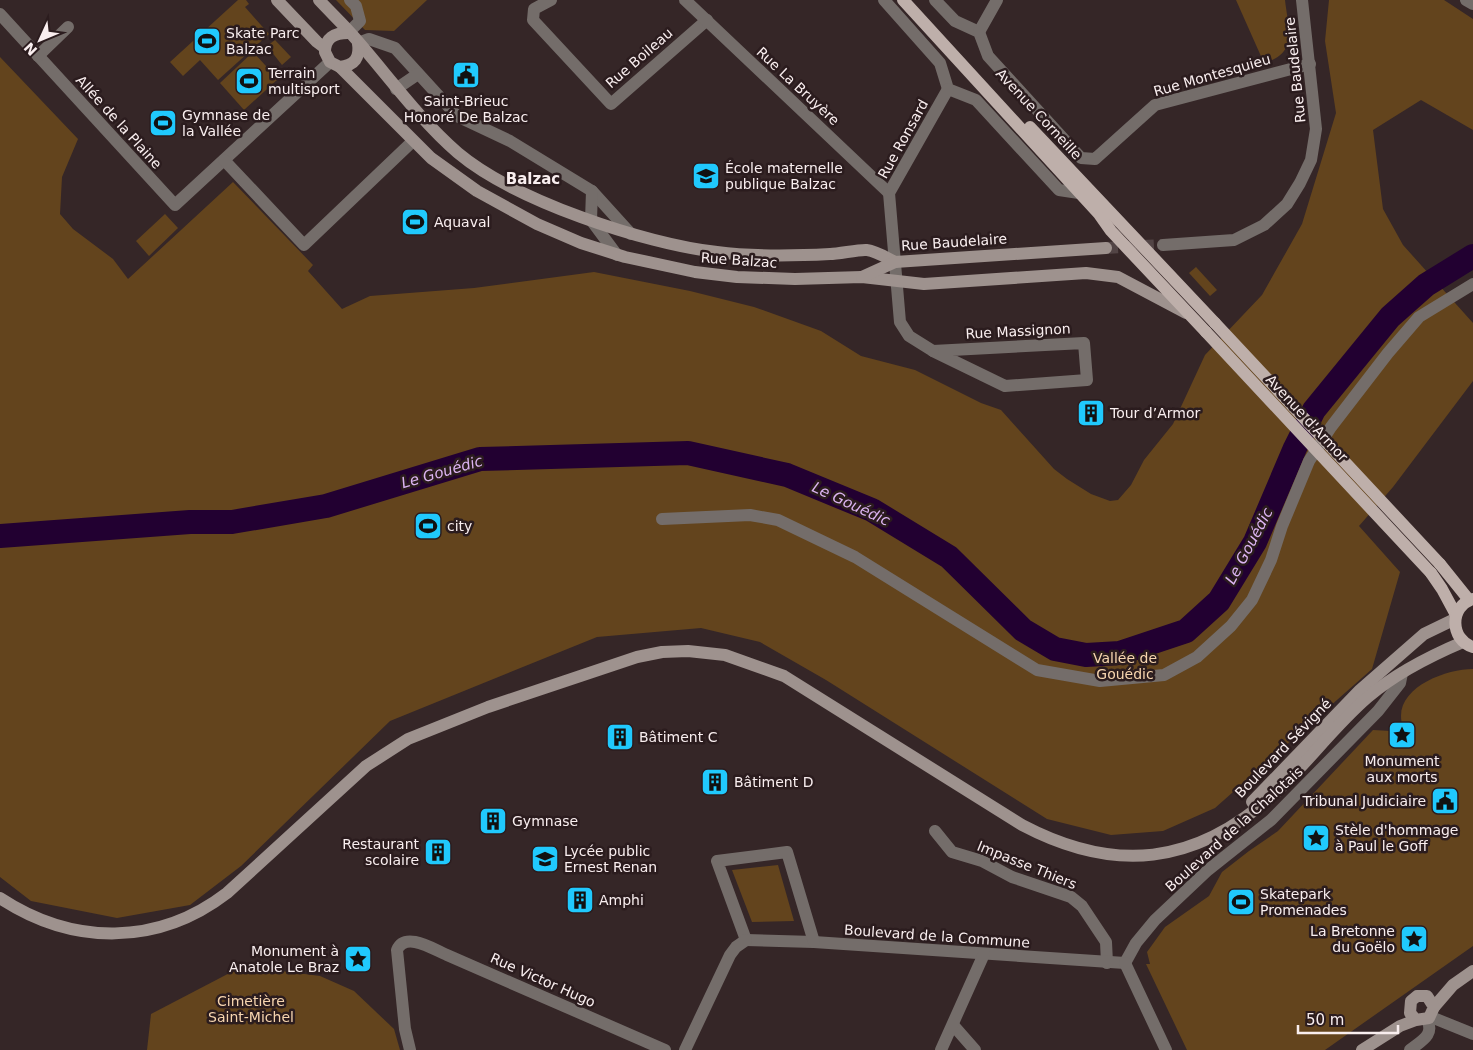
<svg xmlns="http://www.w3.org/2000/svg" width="1473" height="1050" viewBox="0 0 1473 1050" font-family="'DejaVu Sans',sans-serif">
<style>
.green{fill:#63441d}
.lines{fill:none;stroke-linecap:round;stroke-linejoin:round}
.river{stroke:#220031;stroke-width:24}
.street-tunnel{stroke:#524445;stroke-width:12;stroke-dasharray:12 6;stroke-linecap:butt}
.street{stroke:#746d6a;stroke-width:12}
.secondary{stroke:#9e928e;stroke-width:12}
.primary{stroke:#beafaa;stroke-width:12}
.primary-bridge{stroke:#beafaa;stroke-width:12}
.labels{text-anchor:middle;stroke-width:5;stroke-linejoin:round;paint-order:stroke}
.poi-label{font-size:14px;fill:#f9eeef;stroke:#2b1c1e;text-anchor:start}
.street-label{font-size:14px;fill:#f9eeef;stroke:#2b1c1e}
.park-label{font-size:14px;fill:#f7d5af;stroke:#2b1c1e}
.neighbourhood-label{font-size:15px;font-weight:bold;fill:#f9eeef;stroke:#2b1c1e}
.water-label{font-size:15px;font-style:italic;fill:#dcb4f2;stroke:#2b1c1e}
</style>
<rect width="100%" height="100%" fill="#352627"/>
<!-- green -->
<g class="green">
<polygon points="238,0 246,0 249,4 245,7 269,34 218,80 200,60 183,76 170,62"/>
<polygon points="336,0 427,0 394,31 365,30"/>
<path d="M1285,0C1288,28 1299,53 1264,63L1236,0Z"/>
<polygon points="1329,0 1444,0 1473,19 1473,130 1421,100 1373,130 1383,209 1403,245 1473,323 1473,381 1393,487 1359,526 1400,572 1372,669 1215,808 1163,831 1111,835 1047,819 826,680 760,642 701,628 597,637 390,721 241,866 190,905 117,918 31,901 0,877 0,57 78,139 62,177 60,214 73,229 113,259 128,279 233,182 313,265 308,271 342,309 370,296 474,288 594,272 690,291 754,307 821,331 861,356 915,370 981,403 1001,410 1054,469 1067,479 1091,494 1110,501 1118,500 1131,485 1144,460 1173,424 1205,355 1262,295 1302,224 1336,113 1325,41"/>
<polygon points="275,40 291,57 282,65 267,46"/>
<polygon points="253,52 278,79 244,110 220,83"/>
<polygon points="165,214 178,228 149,256 136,241"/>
<polygon points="1196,267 1217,290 1210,296 1189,273"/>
<path d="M1473,669V946L1325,1050H1187L1146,964H1150L1147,952L1165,927L1209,896L1222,872L1249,851L1278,831L1373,730L1391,731L1394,736L1392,745L1408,741L1414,726L1403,727C1390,690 1444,669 1473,669Z"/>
<polygon points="778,865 794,921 752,922 732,870"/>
<polygon points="243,966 320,976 354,991 394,1029 400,1050 147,1050 151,1014"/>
</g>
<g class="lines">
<!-- river -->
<polyline class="river" points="0,536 190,522 232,522 326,506 480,459 688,453 787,475 872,510 949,557 1023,630 1055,649 1086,655 1120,653 1186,631 1219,601 1255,542 1295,448 1314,410 1390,317 1426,285 1473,256"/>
<!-- street-tunnel -->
<polyline class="street-tunnel" points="1106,248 1163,245"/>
<!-- street -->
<g class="street">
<polyline points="551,0 534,9 533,20 611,104 707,20"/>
<polyline points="685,0 889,193"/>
<polyline points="884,0 940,63 948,89 976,100 1059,190 1079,193"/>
<polyline points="935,0 955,21 979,32 988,56 1081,158 1095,159 1155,105 1310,64"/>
<polyline points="1466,0 1473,4"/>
<polyline points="0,14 175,205 330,62"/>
<polyline points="979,32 997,0"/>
<polyline points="348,33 360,21 356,6 350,0"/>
<polyline points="358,43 369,39 395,48 457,116 510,141 592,191 631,234"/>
<polyline points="38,56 68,27"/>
<polyline points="396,89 418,74"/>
<polyline points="224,160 304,245 413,141"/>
<polyline points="592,191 591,220 617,255"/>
<polyline points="1163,245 1234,240 1264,225 1287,204 1300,183 1311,160 1316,129 1302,0"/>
<polygon points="1084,343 1087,380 1005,386 933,351"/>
<polyline points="933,351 909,336 900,322 889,193 948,89"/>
<polyline points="662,519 750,515 778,520 855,557 1037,670 1100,681 1164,675 1197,657 1231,626 1252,600 1271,560 1282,526 1309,461 1331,427 1388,353 1419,317 1473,284"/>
<polyline points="935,831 952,852 982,861 1012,877 1071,897 1082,906 1106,942 1107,963"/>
<polyline points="746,940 814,942 1125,963"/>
<polyline points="746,940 717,861 787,852 814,942"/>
<polyline points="1125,963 1136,943 1155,920 1208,870 1271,820 1378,711 1400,683 1402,673"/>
<polyline points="1125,963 1166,1050"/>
<polyline points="1431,1017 1473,1034"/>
<polyline points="953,1025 975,1050"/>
<path d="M410,1050L405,1029L397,950C405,931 433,949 447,955L665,1050"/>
<polyline points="685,1050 730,955 736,947 746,940"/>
<polyline points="941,1050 984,954"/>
<path d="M1410,1050C1421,1041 1435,1035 1427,1020"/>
</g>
<!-- secondary -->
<g class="secondary">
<polyline points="277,0 317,42 325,48"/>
<path d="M319,0C331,13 344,25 355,38C389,77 419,119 458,153C514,200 644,244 717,252C755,257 792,256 830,254C839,254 860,249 867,250C876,251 887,258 895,262"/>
<path d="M348,33C334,33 325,38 325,52L330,62L340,67C355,65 360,58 358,43"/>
<polyline points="340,67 431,158 477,191 537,224 581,243 625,257 695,272 737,277 795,279 862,277 924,284 1086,273 1118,277 1186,313"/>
<polyline points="862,277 895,262 1106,248"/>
<polyline points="1252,802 1360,690 1424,634 1455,619"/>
<path d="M0,898C73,946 158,946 227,893L366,766L408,739L488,707L637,657L662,652L688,651L725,655L784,676L1022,825C1115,874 1195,865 1273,795C1307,764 1334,726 1368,697C1396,673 1430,656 1463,642"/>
<polyline points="1434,1007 1453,985 1473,971"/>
<polyline points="1362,1050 1400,1026 1416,1020 1429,1018 1434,1007 1427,996 1417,996 1411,1001 1410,1013 1416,1020"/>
</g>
<!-- primary -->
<g class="primary">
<polyline points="903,0 1099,214 1111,231 1206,332"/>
<polyline points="1030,127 1215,323"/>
<polyline points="1440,564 1469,600"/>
<polyline points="1431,573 1442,589 1456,615"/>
<path d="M1473,599C1449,606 1450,640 1473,647"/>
</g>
<!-- primary-bridge -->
<g class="primary-bridge">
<polyline points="1215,323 1440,564"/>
<polyline points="1206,332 1431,573"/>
</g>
</g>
<!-- icons -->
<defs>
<g id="stadium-square" transform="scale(1.4375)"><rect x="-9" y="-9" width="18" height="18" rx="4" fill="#20c9fd" stroke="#2b1c1e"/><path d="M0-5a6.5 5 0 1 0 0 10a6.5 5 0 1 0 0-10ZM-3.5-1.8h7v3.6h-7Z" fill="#111"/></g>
<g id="civic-square" transform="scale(1.4375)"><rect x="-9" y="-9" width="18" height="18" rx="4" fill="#20c9fd" stroke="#2b1c1e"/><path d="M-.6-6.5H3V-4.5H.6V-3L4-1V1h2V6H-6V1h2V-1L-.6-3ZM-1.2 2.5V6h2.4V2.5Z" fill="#111"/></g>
<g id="school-square" transform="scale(1.4375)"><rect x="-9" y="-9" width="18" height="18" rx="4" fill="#20c9fd" stroke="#2b1c1e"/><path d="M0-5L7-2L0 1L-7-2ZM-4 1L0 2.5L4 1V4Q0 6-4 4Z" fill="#111"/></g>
<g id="building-square" transform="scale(1.4375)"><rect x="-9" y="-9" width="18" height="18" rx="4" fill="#20c9fd" stroke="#2b1c1e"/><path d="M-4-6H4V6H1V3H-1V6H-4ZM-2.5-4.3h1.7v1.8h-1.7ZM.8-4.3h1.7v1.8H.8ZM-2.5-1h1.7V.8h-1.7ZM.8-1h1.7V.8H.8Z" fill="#111"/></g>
<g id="sight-square" transform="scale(1.4375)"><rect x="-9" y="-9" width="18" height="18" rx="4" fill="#20c9fd" stroke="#2b1c1e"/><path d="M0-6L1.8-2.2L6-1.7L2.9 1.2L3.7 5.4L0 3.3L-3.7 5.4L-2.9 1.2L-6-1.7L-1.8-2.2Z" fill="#111"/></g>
</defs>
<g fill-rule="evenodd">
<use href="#stadium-square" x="207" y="41"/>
<use href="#civic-square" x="466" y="75"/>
<use href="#stadium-square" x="249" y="81"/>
<use href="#stadium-square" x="163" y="123"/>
<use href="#school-square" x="706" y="176"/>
<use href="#stadium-square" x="415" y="222"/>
<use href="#building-square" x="1091" y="413"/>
<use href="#stadium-square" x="428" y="526"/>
<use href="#sight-square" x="1402" y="735"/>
<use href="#building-square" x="620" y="737"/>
<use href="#building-square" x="715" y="782"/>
<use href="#civic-square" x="1445" y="801"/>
<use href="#building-square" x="493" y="821"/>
<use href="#sight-square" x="1316" y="838"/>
<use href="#building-square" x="438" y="852"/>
<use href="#school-square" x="545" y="859"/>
<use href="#building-square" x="580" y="900"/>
<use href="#stadium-square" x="1241" y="902"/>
<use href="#sight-square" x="1414" y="939"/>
<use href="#sight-square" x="358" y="959"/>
</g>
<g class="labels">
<!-- poi labels -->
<g class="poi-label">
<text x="226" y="38">Skate Parc<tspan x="226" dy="16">Balzac</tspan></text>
<text x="268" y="78">Terrain<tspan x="268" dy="16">multisport</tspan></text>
<text x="466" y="106" text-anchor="middle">Saint-Brieuc<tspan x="466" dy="16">Honoré De Balzac</tspan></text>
<text x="182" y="120">Gymnase de<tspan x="182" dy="16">la Vallée</tspan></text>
<text x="725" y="173">École maternelle<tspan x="725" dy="16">publique Balzac</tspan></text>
<text x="434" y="227">Aquaval</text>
<text x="1110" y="418">Tour d’Armor</text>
<text x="447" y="531">city</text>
<text x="639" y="742">Bâtiment C</text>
<text x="1402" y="766" text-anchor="middle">Monument<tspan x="1402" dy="16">aux morts</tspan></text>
<text x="734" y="787">Bâtiment D</text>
<text x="1426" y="806" text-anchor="end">Tribunal Judiciaire</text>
<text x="512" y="826">Gymnase</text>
<text x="1335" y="835">Stèle d'hommage<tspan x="1335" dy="16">à Paul le Goff</tspan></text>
<text x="419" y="849" text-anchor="end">Restaurant<tspan x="419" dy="16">scolaire</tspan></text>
<text x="564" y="856">Lycée public<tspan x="564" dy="16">Ernest Renan</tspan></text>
<text x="1260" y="899">Skatepark<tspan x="1260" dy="16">Promenades</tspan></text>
<text x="599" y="905">Amphi</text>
<text x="1395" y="936" text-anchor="end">La Bretonne<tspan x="1395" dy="16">du Goëlo</tspan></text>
<text x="339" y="956" text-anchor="end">Monument à<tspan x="339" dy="16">Anatole Le Braz</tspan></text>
</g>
<!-- street labels -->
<g class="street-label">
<text transform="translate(639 58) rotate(-41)" y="5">Rue Boileau</text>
<text transform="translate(1295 70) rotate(-96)" y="5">Rue Baudelaire</text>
<text transform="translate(1212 75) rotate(-16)" y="5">Rue Montesquieu</text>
<text transform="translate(798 86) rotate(43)" y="5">Rue La Bruyère</text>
<text transform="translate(1039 114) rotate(47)" y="5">Avenue Corneille</text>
<text transform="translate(119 122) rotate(48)" y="5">Allée de la Plaine</text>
<text transform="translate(903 139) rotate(-61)" y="5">Rue Ronsard</text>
<text transform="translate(954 242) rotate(-4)" y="5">Rue Baudelaire</text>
<text transform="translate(739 260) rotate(4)" y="5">Rue Balzac</text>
<text transform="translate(1018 331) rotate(-3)" y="5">Rue Massignon</text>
<text transform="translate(1307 418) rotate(47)" y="5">Avenue d'Armor</text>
<text transform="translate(1283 748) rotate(-46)" y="5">Boulevard Sévigné</text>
<text transform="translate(1234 829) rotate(-42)" y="5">Boulevard de la Chalotais</text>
<text transform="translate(1027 865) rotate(22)" y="5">Impasse Thiers</text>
<text transform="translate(937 936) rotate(4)" y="5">Boulevard de la Commune</text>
<text transform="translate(543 980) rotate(24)" y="5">Rue Victor Hugo</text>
</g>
<!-- park labels -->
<g class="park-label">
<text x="1125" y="663">Vallée de<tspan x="1125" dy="16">Gouédic</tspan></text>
<text x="251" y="1006">Cimetière<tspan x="251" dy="16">Saint-Michel</tspan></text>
</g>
<!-- neighbourhood labels -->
<g class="neighbourhood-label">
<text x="533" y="184">Balzac</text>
</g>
<!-- water labels -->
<g class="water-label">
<text transform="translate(442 472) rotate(-16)" y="5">Le Gouédic</text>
<text transform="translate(851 504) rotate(25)" y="5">Le Gouédic</text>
<text transform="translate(1249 546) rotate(-62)" y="5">Le Gouédic</text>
</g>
</g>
<!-- north arrow -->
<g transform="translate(40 40) rotate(226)" stroke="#2b1c1e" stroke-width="4" paint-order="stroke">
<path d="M0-4L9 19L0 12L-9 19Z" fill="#f9eeef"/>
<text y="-8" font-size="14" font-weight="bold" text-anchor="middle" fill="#f9eeef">N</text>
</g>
<!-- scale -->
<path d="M1298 1025v8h100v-8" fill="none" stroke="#f9eeef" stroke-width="2.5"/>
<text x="1306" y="1025" font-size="15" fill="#f9eeef" stroke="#2b1c1e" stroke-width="4" paint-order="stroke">50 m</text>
</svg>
